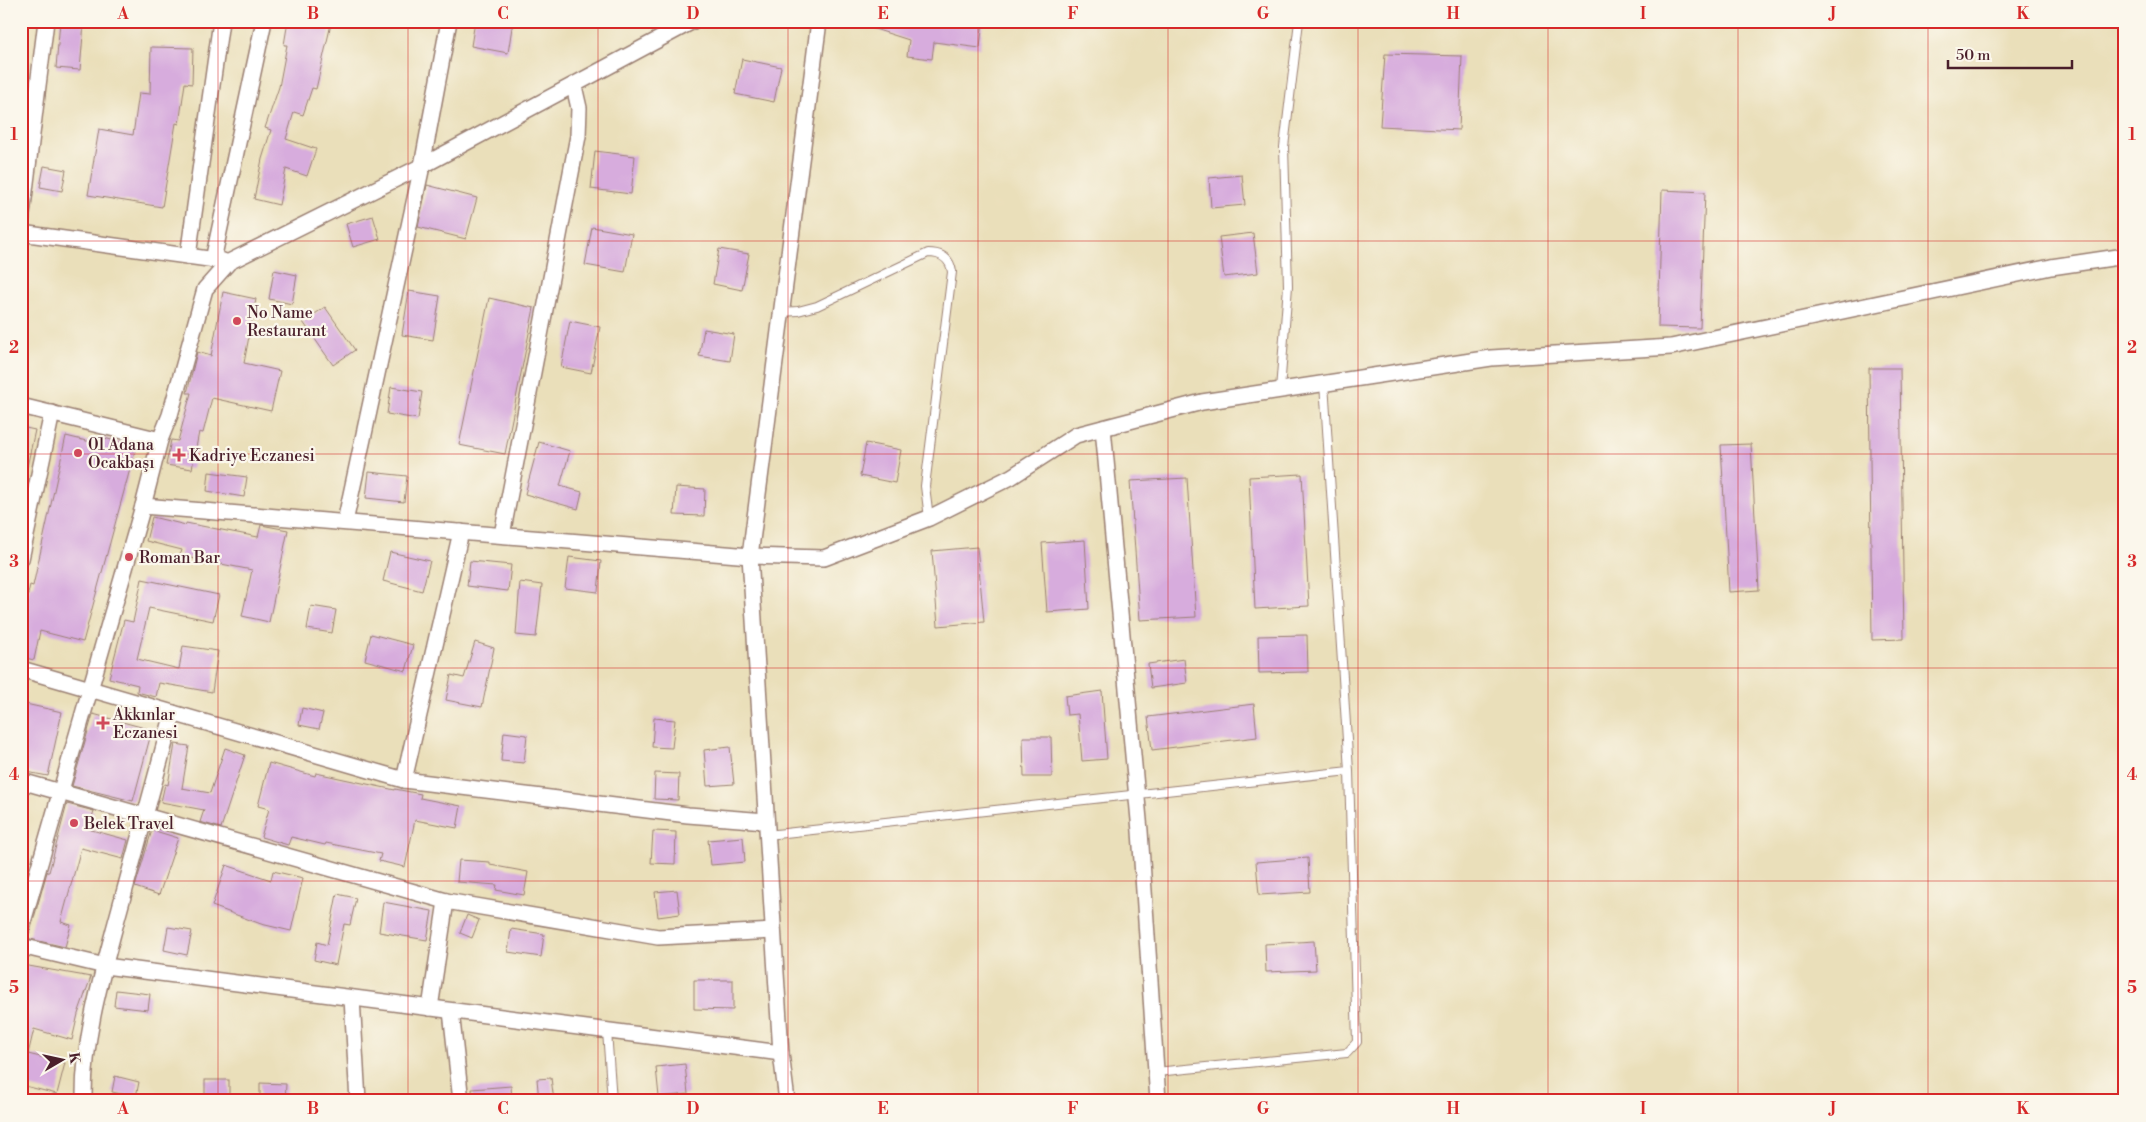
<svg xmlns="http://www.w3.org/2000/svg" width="2146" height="1122" viewBox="0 0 2146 1122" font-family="'Libre Bodoni',serif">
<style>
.building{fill:#d7acdd}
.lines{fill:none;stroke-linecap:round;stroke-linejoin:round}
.lane-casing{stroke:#9a7f72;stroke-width:10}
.street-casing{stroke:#9a7f72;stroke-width:18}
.lane{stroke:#fff;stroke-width:8}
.street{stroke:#fff;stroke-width:15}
.grid{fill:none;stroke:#d62828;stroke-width:1;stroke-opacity:0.55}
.poi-dot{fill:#d1495b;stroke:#fbf7ec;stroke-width:2}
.labels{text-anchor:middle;stroke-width:4.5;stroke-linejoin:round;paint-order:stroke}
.poi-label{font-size:16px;fill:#4a1f2b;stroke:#fbf7ec;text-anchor:start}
.neatline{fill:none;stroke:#d62828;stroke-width:2}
.grid-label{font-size:16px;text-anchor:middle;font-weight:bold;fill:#d62828}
</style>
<rect width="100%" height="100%" fill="#fbf7ec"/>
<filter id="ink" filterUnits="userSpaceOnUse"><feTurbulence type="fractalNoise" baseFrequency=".02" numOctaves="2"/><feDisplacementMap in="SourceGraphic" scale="10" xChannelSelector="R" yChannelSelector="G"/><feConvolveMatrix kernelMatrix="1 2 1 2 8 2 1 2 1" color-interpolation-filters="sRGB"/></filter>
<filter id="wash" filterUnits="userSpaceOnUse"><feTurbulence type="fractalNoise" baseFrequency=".0096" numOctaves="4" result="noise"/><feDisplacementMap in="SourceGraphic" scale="20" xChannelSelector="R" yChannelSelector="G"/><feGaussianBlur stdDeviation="1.12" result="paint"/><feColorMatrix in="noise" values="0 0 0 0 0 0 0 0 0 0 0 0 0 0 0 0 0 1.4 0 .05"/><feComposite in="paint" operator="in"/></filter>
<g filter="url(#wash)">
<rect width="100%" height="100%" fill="#eadfba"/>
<g id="blocks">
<!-- building -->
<g class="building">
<polygon points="60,21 84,23 80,70 56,68"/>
<polygon points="288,21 315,21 331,24 316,89 312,88 303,115 294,112 286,139 316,149 307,176 286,169 279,205 254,199 262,159 271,130 265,128 279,87 287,45 284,45"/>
<polygon points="475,21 513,21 508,53 471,46"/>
<polygon points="859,21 983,21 980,48 934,42 932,59 907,56 909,40 859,24"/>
<polygon points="151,47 193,48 192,84 185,83 179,124 176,123 162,207 88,195 99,129 133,135 139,93 150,94"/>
<polygon points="1385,54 1462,56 1459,130 1380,126"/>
<polygon points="742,59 781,67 774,102 735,94"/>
<polygon points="595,151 635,156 631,194 591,189"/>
<polygon points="44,166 66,170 62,191 40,187"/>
<polygon points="1242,175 1245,205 1211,208 1209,178"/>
<polygon points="427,185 477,198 466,239 418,227"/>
<polygon points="1662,190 1705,192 1700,328 1658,327"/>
<polygon points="373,216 380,239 353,247 346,224"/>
<polygon points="592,227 632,234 625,272 585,265"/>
<polygon points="1253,233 1258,273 1224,277 1219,237"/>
<polygon points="719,249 749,254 742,290 713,284"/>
<polygon points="274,270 297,275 292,304 269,299"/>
<polygon points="409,291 440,296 433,340 402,335"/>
<polygon points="223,292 256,299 244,363 280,371 271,411 212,398 203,433 199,432 192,469 166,465 171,440 178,441 191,393 187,393 197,352 211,356"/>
<polygon points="489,298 534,308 505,454 459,445"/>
<polygon points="325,307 355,350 333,365 303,322"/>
<polygon points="570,321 600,327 591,373 561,367"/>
<polygon points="704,329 734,334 730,361 699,356"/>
<polygon points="1869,368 1900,368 1904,639 1872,640"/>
<polygon points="391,387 422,392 418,419 387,414"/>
<polygon points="21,427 35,430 27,467 21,466"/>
<polygon points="66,436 99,444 101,437 136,447 83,642 40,631 34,660 21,657 21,623 30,585 33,586"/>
<polygon points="539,442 570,451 560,486 582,492 578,509 525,494"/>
<polygon points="866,443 901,450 895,483 860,476"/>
<polygon points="1751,444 1759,590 1729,592 1721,445"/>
<polygon points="209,472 247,477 244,497 207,491"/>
<polygon points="369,472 407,476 404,502 366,498"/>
<polygon points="1302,474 1309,606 1255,609 1249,477"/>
<polygon points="1187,478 1196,617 1140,620 1130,481"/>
<polygon points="676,487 705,489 704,516 674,515"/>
<polygon points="152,517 186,525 186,523 258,537 261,525 288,530 269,622 242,616 252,570 180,556 182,550 146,541"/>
<polygon points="1085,540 1089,609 1047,612 1042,543"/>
<polygon points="977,547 984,622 938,626 932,551"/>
<polygon points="390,552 430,561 422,591 383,581"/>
<polygon points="569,557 601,561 598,592 565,588"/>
<polygon points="470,561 511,565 508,591 467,586"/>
<polygon points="142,579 219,595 213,621 149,608 137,659 179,669 183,646 218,651 212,692 159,683 156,697 137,692 138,685 109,678 124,620 133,622"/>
<polygon points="520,582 542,585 536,637 516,635"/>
<polygon points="311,606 336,610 332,633 307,629"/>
<polygon points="371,634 413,645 406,671 365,660"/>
<polygon points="1307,635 1308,672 1259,673 1258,636"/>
<polygon points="475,642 494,648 482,707 446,700 451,675 464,678"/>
<polygon points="1184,659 1187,683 1151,688 1148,664"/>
<polygon points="1102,691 1107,759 1082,761 1078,714 1067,715 1065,696"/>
<polygon points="21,703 62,712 48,776 21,771"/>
<polygon points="1254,704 1257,737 1152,750 1148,717"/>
<polygon points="302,708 323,713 319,729 299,725"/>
<polygon points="93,714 152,730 133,801 72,786"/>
<polygon points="654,718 675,720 672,748 652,747"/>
<polygon points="504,732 527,735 524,763 501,761"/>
<polygon points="1023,737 1051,737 1052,777 1024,777"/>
<polygon points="175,744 189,746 182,788 210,793 225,748 245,755 221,828 200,822 204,810 161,802 165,784 168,785"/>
<polygon points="730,747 734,784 707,786 704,750"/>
<polygon points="269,763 315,776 316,773 395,790 395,789 421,794 420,798 461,806 457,828 415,820 405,867 379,861 381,854 326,843 325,845 291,837 288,845 261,837 269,809 258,806"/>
<polygon points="655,773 679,774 678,800 654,799"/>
<polygon points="67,804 94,811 88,829 128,840 123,859 81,848 61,922 71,925 65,947 26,938 30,932 47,872 49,872"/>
<polygon points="152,830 178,838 159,895 135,887"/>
<polygon points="653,831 676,832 675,864 651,863"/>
<polygon points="743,837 745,862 711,865 708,840"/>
<polygon points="1308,858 1310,892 1259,895 1256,862"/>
<polygon points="459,860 490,862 490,865 528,872 524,895 496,890 497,885 457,882"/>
<polygon points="226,865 271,880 273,871 303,878 291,931 261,924 212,906"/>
<polygon points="677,890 680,914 658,917 655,892"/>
<polygon points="337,894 356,898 350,925 344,924 336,965 314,960 317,942 327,945"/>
<polygon points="383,902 432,911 427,940 379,932"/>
<polygon points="467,915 479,920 472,938 460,933"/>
<polygon points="168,927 192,931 187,955 164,950"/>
<polygon points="511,929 544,934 541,957 508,952"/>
<polygon points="1314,941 1316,970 1266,972 1265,944"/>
<polygon points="23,965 91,977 78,1014 72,1040 34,1029 28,1054 65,1063 57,1094 21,1085 21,977"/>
<polygon points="694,980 733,980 733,1010 694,1009"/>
<polygon points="116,990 150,994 148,1010 114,1006"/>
<polygon points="685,1064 688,1094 659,1097 656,1067"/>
<polygon points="115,1076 139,1082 136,1097 112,1092"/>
<polygon points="551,1078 554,1101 539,1101 537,1079"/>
<rect x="205" y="1080" width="24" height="21"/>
<polygon points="260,1083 286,1084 285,1101 260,1101"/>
<polygon points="511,1086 512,1101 473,1101 472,1089"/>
</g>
</g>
</g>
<g filter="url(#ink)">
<use href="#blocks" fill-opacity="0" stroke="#9a7f72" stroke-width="1"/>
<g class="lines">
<!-- lane casing -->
<g class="lane-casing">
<g id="lane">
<path d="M781,312L798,311L817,306L928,253C941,253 950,258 952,272L925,486L929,518"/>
<polyline points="1280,390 1288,286 1284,147 1299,21"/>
<polyline points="767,835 1349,771 1324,383"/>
<polyline points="607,1031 612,1101"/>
<polyline points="1156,1072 1347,1053 1357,1042 1349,771"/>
</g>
</g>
<!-- street casing -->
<g class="street-casing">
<g id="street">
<polyline points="21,223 46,21"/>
<polyline points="21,233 223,261"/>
<polyline points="188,256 221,21"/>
<polyline points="213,260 264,21"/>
<polyline points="21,406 160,440"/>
<polyline points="1103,428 1140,831 1158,1101"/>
<polyline points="143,506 750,556 824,558 929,518 1011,477 1076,435 1202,402 1491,358 1671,347 2051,267 2125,256"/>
<polyline points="345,522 422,166 449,21"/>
<polyline points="502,535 578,136 579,108 574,86"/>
<polyline points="21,559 52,413"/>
<polyline points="21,669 404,780 688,815 766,821"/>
<polyline points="404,780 461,532"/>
<polyline points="21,781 446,901 658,937 773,931"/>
<polyline points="21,929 143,506 160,440 170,415 205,289 229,262 422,166 693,21"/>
<polyline points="21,946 105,966 781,1053"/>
<polyline points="352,998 358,1101"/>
<polyline points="430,1008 446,901"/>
<polyline points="451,1011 461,1101"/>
<path d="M84,1101C83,1042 100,982 115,926C134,855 153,784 173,713"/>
<polyline points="787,1101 781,1053 750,556 819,21"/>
</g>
</g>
<!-- lane -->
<use href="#lane" class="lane"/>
<!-- street -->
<use href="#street" class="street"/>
</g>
</g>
<!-- grid -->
<path class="grid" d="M218,21V1101M408,21V1101M598,21V1101M788,21V1101M978,21V1101M1168,21V1101M1358,21V1101M1548,21V1101M1738,21V1101M1928,21V1101M21,241H2125M21,454H2125M21,668H2125M21,881H2125"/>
<!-- markers -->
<g class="poi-dot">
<circle cx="237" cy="321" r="5"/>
<circle cx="78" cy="453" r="5"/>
<path d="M176.5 447.5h5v5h5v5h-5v5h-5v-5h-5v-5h5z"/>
<circle cx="129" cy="557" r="5"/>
<path d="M100.5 715.5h5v5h5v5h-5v5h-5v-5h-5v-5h5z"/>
<circle cx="74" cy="823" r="5"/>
</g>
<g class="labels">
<!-- poi labels -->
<g class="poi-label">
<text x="247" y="318">No Name<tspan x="247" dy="18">Restaurant</tspan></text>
<text x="88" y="450">01 Adana<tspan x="88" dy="18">Ocakbaşı</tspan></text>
<text x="189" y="461">Kadriye Eczanesi</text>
<text x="139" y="563">Roman Bar</text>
<text x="113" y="720">Akkınlar<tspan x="113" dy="18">Eczanesi</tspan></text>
<text x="84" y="829">Belek Travel</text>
</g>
</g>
<!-- margin -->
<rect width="2146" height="1122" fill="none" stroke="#fbf7ec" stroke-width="55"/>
<!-- north arrow -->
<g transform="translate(62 1060) rotate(81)" stroke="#fbf7ec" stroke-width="4" paint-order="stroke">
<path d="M0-4L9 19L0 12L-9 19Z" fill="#4a1f2b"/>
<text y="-8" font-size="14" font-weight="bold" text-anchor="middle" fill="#4a1f2b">K</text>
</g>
<!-- scale -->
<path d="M1948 60v8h124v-8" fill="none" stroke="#4a1f2b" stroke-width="2.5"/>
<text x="1956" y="60" font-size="15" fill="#4a1f2b" stroke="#fbf7ec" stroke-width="4" paint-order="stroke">50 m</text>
<rect x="28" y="28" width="2090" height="1066" class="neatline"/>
<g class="grid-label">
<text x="123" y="19">A</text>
<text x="313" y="19">B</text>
<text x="503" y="19">C</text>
<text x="693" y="19">D</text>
<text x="883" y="19">E</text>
<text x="1073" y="19">F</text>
<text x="1263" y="19">G</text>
<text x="1453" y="19">H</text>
<text x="1643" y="19">I</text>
<text x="1833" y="19">J</text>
<text x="2023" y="19">K</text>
<text x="14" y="140">1</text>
<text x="2132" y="140">1</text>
<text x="14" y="353">2</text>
<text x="2132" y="353">2</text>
<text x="14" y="567">3</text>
<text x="2132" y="567">3</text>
<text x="14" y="780">4</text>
<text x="2132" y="780">4</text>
<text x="14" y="993">5</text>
<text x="2132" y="993">5</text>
<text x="123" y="1114">A</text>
<text x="313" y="1114">B</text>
<text x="503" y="1114">C</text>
<text x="693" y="1114">D</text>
<text x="883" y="1114">E</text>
<text x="1073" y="1114">F</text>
<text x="1263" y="1114">G</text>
<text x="1453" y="1114">H</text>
<text x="1643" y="1114">I</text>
<text x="1833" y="1114">J</text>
<text x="2023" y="1114">K</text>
</g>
</svg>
